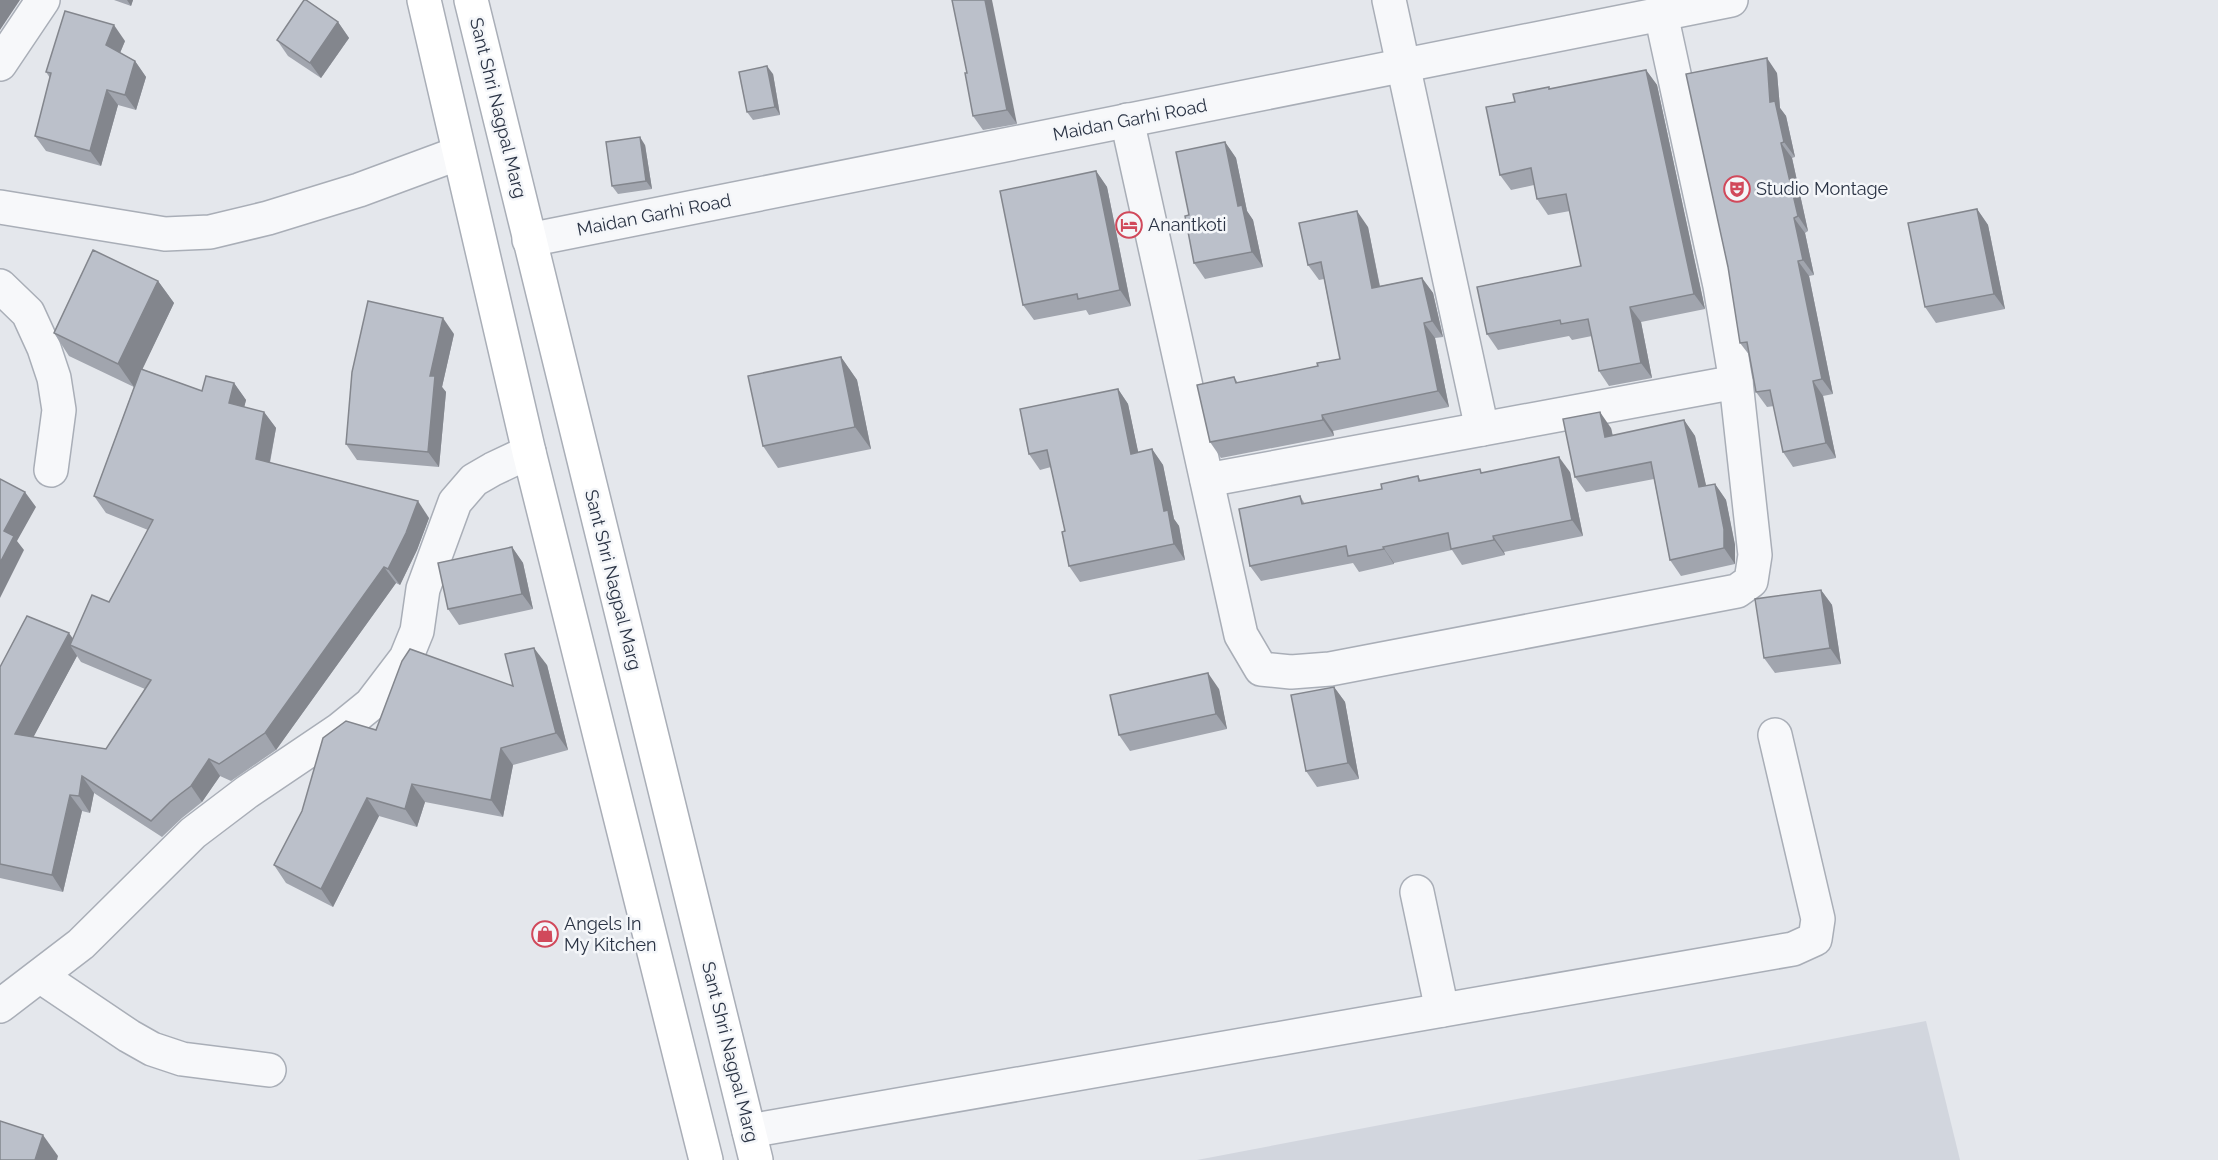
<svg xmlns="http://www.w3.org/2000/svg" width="2218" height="1160" viewBox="0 0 2218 1160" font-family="Raleway,sans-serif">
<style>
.built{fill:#d2d6de}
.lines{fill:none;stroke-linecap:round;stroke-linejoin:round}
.minor-casing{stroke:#a9aeb7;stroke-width:36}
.tertiary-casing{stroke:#a9aeb7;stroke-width:36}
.secondary-casing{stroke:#a9aeb7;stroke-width:36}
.minor{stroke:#f7f8fa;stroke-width:33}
.tertiary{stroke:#f7f8fa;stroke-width:33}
.secondary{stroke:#fff;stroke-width:33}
.wall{fill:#a1a5ae;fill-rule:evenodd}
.shaded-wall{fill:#83868d}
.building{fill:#bbc0ca;stroke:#83868d;stroke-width:1.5}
.labels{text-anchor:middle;stroke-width:5;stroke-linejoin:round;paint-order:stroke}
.street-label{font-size:18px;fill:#2b3445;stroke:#f4f6f9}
.poi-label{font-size:18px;fill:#2b3445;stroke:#f4f6f9;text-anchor:start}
</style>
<rect width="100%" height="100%" fill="#e4e7ec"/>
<!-- built -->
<polygon class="built" points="1926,1021 1960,1160 1197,1160"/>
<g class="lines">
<!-- minor casing -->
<g class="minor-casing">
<g id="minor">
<polyline points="1389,0 1482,429"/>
<polyline points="0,64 43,0"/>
<polyline points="1127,120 1241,635 1261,669 1291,672 1330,669 1737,591 1751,581 1755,555 1736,382 1720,286 1661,14"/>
<polyline points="0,207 165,234 210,232 268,218 359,190 459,153"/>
<polyline points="0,286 28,313 44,348 54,378 59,410 51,470"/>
<polyline points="1207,480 1736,382"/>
<polyline points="1417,892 1442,1010"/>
<polyline points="40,976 129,1036 152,1049 182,1059 269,1070"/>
<polyline points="0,1006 81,944 193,833 247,792 339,730 371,704 406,658 417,631 423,589 455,502 474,480 493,469 529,452"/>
<polyline points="749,1131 1793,949 1815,939 1818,919 1775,735"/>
</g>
</g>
<!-- tertiary casing -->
<g class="tertiary-casing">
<polyline id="tertiary" points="529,240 1731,0"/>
</g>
<!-- secondary casing -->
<g class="secondary-casing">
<g id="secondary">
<polyline points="424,0 529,452 706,1160"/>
<polyline points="471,0 756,1160"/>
</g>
</g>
<!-- minor -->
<use href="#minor" class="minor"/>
<!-- tertiary -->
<use href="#tertiary" class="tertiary"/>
<!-- secondary -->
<use href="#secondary" class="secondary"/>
</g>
<!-- wall -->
<g class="wall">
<polygon points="114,0 133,0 131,6"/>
<polygon points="952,0 1017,124 983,130 973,116 967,73"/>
<polygon points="338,22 349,38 321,78 288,56 277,40"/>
<polygon points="125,41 120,53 135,61 146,77 136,110 118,105 101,166 46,151 35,136 50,78 46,72"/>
<polygon points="1646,70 1657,85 1705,309 1641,322 1652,378 1609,386 1599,371 1592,336 1572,340 1569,336 1498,350 1487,334 1581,266 1570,211 1548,215 1537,199 1534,185 1511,190 1500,175 1550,89"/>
<polygon points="1777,73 1780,108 1786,116 1795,157 1792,158 1808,231 1805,233 1814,275 1809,276 1833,394 1823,396 1836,458 1793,467 1783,452 1774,406 1767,407 1756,392 1750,356 1740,343"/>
<polygon points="773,74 780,115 753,120 747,112"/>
<polygon points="1225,142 1236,158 1247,211 1253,220 1263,267 1205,279 1194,263 1189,215"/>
<polygon points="645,145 652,189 618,194 612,186"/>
<polygon points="1096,171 1107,187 1131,306 1089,315 1086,310 1034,320 1023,305"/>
<polygon points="1977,209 1988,225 2005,309 1936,323 1925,307"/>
<polygon points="1368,227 1380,286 1422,278 1433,293 1443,337 1435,338 1449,407 1333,431 1334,436 1221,458 1210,442 1234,377 1238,383 1318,366 1340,359 1324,279 1319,280 1308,265"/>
<path d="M158,281L174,303L142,369L202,391L234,383L246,400L244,407L264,412L276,428L270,463L429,518L417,550L400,585L396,583L276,750L231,781L220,776L202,802L182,818L162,837L94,793L90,813L82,811L63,892L0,878V667L73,639L109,602L148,530L106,513L94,496L134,387L69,356L54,333ZM77,656L81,662L145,689L106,749L33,737Z"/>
<polygon points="454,334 442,387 446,392 439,467 357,460 346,444"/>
<polygon points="841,357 857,380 871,449 778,468 763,446"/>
<polygon points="1118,389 1128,404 1138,452 1152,449 1163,465 1174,519 1179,526 1185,560 1080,582 1069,566 1065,531 1051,467 1040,470 1029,454"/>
<polygon points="1684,420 1695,436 1706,486 1715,484 1726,500 1735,545 1735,564 1681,576 1670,560 1654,479 1586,492 1575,477 1611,428 1613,436"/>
<polygon points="1570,472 1583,536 1504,552 1505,555 1462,565 1452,550 1394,563 1394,564 1359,572 1353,563 1261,581 1250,566 1300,496 1305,504 1382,489 1418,476 1421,481 1482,473"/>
<polygon points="512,547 523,563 533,609 459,625 448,609"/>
<polygon points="1821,590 1832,605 1841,664 1775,673 1764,658"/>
<polygon points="547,665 568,750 513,765 503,817 425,802 417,827 379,816 333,907 286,883 274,865 376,730 513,686"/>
<polygon points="1334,687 1345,702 1359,779 1317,787 1306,771"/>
<polygon points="1219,689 1227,729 1130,751 1119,735"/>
</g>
<!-- shaded-wall -->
<g class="shaded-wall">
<polygon points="0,0 20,0 0,30"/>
<polygon points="127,0 133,0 131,6"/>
<polygon points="985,0 992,0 1017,124 1007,110"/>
<polygon points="338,22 349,38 321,78 310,63"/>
<polygon points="114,25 125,41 117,60 106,45"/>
<polygon points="1767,58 1777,73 1780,108 1786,116 1795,157 1784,142 1770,102"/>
<polygon points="135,61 146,77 136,110 125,95"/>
<polygon points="767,66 773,74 780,115 775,107"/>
<polygon points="1646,70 1657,85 1705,309 1694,294"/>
<polygon points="107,90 118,105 101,166 90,151"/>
<polygon points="640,137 645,145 652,189 646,181"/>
<polygon points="1225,142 1236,158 1247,211 1253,220 1263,267 1252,252 1238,206"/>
<polygon points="1781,143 1792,158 1808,231 1798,216"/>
<polygon points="1096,171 1107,187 1131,306 1120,290"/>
<polygon points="1977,209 1988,225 2005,309 1994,294"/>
<polygon points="1357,211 1368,227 1383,303 1372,288"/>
<polygon points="1794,218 1805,233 1814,275 1803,260"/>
<polygon points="1798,261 1809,276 1833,394 1822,379"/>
<polygon points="1422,278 1433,293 1443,337 1432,321"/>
<polygon points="158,281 174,303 134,387 118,364"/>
<polygon points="1630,307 1641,322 1652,378 1641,363"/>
<polygon points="443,318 454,334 442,387 446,392 439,467 428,452 430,376"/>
<polygon points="1424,323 1435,338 1449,407 1438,391"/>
<polygon points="841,357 857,380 871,449 855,427"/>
<polygon points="1813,381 1823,396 1836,458 1826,443"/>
<polygon points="234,383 246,400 241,420 229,403"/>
<polygon points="1118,389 1128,404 1142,470 1131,454"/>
<polygon points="264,412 276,428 267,476 256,459"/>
<polygon points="1600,412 1611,428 1616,453 1605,437"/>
<polygon points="1322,415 1333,431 1334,436 1323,420"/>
<polygon points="1684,420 1695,436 1710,503 1699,487"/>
<polygon points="1152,449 1163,465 1174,519 1179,526 1185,560 1174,544 1164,511"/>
<polygon points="1559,457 1570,472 1583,536 1572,520"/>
<polygon points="1715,484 1726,500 1735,545 1735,564 1724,548"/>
<polygon points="25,492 36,507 17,541 24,550 0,598 0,563 4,531"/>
<polygon points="418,501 429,518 417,550 400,585 388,569"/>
<polygon points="1493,536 1504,552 1505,555 1494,540"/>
<polygon points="512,547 523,563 533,609 522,594"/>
<polygon points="1383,547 1394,563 1394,564 1384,549"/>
<polygon points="384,567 396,583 276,750 265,733"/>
<polygon points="1821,590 1832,605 1841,664 1830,648"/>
<polygon points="69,633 81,650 70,645 77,656 26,751 15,734"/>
<polygon points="534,648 547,665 568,750 556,733"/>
<polygon points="1208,673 1219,689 1227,729 1216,714"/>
<polygon points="1334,687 1345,702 1359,779 1348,763"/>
<polygon points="501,748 513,765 503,817 491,800"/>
<polygon points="209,759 220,776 202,802 191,786"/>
<polygon points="82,776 94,793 90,813 79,796"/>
<polygon points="412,784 425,802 417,827 405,809"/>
<polygon points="70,795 82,811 63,892 52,875"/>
<polygon points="367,798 379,816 333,907 321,889"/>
<polygon points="43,1135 58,1156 57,1160 35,1160"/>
</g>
<!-- building -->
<g class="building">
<polygon points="304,0 306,0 338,22 310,63 277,40"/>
<polygon points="952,0 985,0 1007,110 973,116 965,73 967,73"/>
<polygon points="65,11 114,25 106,45 135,61 125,95 107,90 90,151 35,136 51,73 46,72"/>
<polygon points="1767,58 1770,102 1775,101 1784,142 1781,143 1798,216 1794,218 1803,260 1798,261 1822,379 1813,381 1826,443 1783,452 1770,390 1756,392 1747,342 1740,343 1728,267 1686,74"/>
<polygon points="767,66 775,107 747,112 739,72"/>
<polygon points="1646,70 1694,294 1630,307 1641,363 1599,371 1588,319 1561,324 1560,320 1487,334 1477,287 1581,266 1566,194 1537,199 1531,168 1500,175 1486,107 1515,102 1513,94 1549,87 1549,89"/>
<polygon points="640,137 646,181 612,186 606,142"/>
<polygon points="1225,142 1238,206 1242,205 1252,252 1194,263 1185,216 1189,215 1176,152"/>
<polygon points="1096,171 1120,290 1078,299 1077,294 1023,305 1000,191"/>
<polygon points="1977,209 1994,294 1925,307 1908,223"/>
<polygon points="1357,211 1372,288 1422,278 1432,321 1424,323 1438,391 1322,415 1323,420 1210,442 1197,385 1234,377 1236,383 1318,366 1317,363 1340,359 1321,262 1308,265 1299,223"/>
<polygon points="93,250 158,281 118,364 54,333"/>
<polygon points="368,301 443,318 430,376 435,376 428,452 346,444 352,372"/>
<polygon points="841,357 855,427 763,446 748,376"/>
<polygon points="141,369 202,391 206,376 234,383 229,403 264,412 256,459 418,501 406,533 388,569 384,567 265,733 219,764 209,759 191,786 170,802 151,821 82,776 79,796 70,795 52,875 0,864 0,667 27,616 69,633 15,734 106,749 151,680 70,645 92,595 109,602 153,520 94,496"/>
<polygon points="1118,389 1131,454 1152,449 1164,511 1168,510 1174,544 1069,566 1062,532 1065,531 1047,450 1029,454 1020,409"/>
<polygon points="1600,412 1605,437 1684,420 1699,487 1715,484 1724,529 1724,548 1670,560 1651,462 1575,477 1563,419"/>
<polygon points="1559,457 1572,520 1493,536 1494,540 1451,549 1448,533 1383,547 1384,549 1348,556 1346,546 1250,566 1239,509 1300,496 1302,504 1382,489 1381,484 1418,476 1419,481 1480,469 1481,473"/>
<polygon points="0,479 25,492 4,531 14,536 0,563"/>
<polygon points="512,547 522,594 448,609 438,563"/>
<polygon points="1821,590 1830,648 1764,658 1755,599"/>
<polygon points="534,648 556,733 501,748 491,800 412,784 405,809 367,798 321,889 274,865 302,811 323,738 346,721 376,730 402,661 410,649 513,686 505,654"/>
<polygon points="1208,673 1216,714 1119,735 1110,695"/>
<polygon points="1334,687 1348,763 1306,771 1291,695"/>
<polygon points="0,1121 43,1135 35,1160 0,1160"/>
</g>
<!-- icons -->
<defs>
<g id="theatre-ring" transform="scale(1.35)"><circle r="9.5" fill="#f4f6f9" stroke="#d1495b" stroke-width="1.5"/><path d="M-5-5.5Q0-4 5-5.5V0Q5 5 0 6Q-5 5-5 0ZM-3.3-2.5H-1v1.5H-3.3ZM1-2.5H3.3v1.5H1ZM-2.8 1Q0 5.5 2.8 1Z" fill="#d1495b"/></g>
<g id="hotel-ring" transform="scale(1.35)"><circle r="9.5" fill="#f4f6f9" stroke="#d1495b" stroke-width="1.5"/><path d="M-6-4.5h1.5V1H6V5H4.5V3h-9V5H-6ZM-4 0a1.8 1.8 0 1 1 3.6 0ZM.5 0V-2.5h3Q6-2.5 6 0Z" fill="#d1495b"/></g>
<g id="shop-ring" transform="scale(1.35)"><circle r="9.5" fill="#f4f6f9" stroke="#d1495b" stroke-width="1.5"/><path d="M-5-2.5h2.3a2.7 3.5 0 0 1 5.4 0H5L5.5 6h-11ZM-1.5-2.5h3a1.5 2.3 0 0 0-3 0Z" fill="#d1495b"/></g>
</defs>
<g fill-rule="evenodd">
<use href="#theatre-ring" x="1737" y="189"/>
<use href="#hotel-ring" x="1129" y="225"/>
<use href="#shop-ring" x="545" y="934"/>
</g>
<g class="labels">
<!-- street labels -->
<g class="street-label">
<text transform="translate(498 108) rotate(76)" y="6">Sant Shri Nagpal Marg</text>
<text transform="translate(1130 120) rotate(-11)" y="6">Maidan Garhi Road</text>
<text transform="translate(654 215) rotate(-11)" y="6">Maidan Garhi Road</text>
<text transform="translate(613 580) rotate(76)" y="6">Sant Shri Nagpal Marg</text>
<text transform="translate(730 1052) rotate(76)" y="6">Sant Shri Nagpal Marg</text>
</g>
<!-- poi labels -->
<g class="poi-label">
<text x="1756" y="195">Studio Montage</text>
<text x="1148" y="231">Anantkoti</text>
<text x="564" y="930">Angels In<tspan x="564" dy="21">My Kitchen</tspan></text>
</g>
</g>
</svg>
